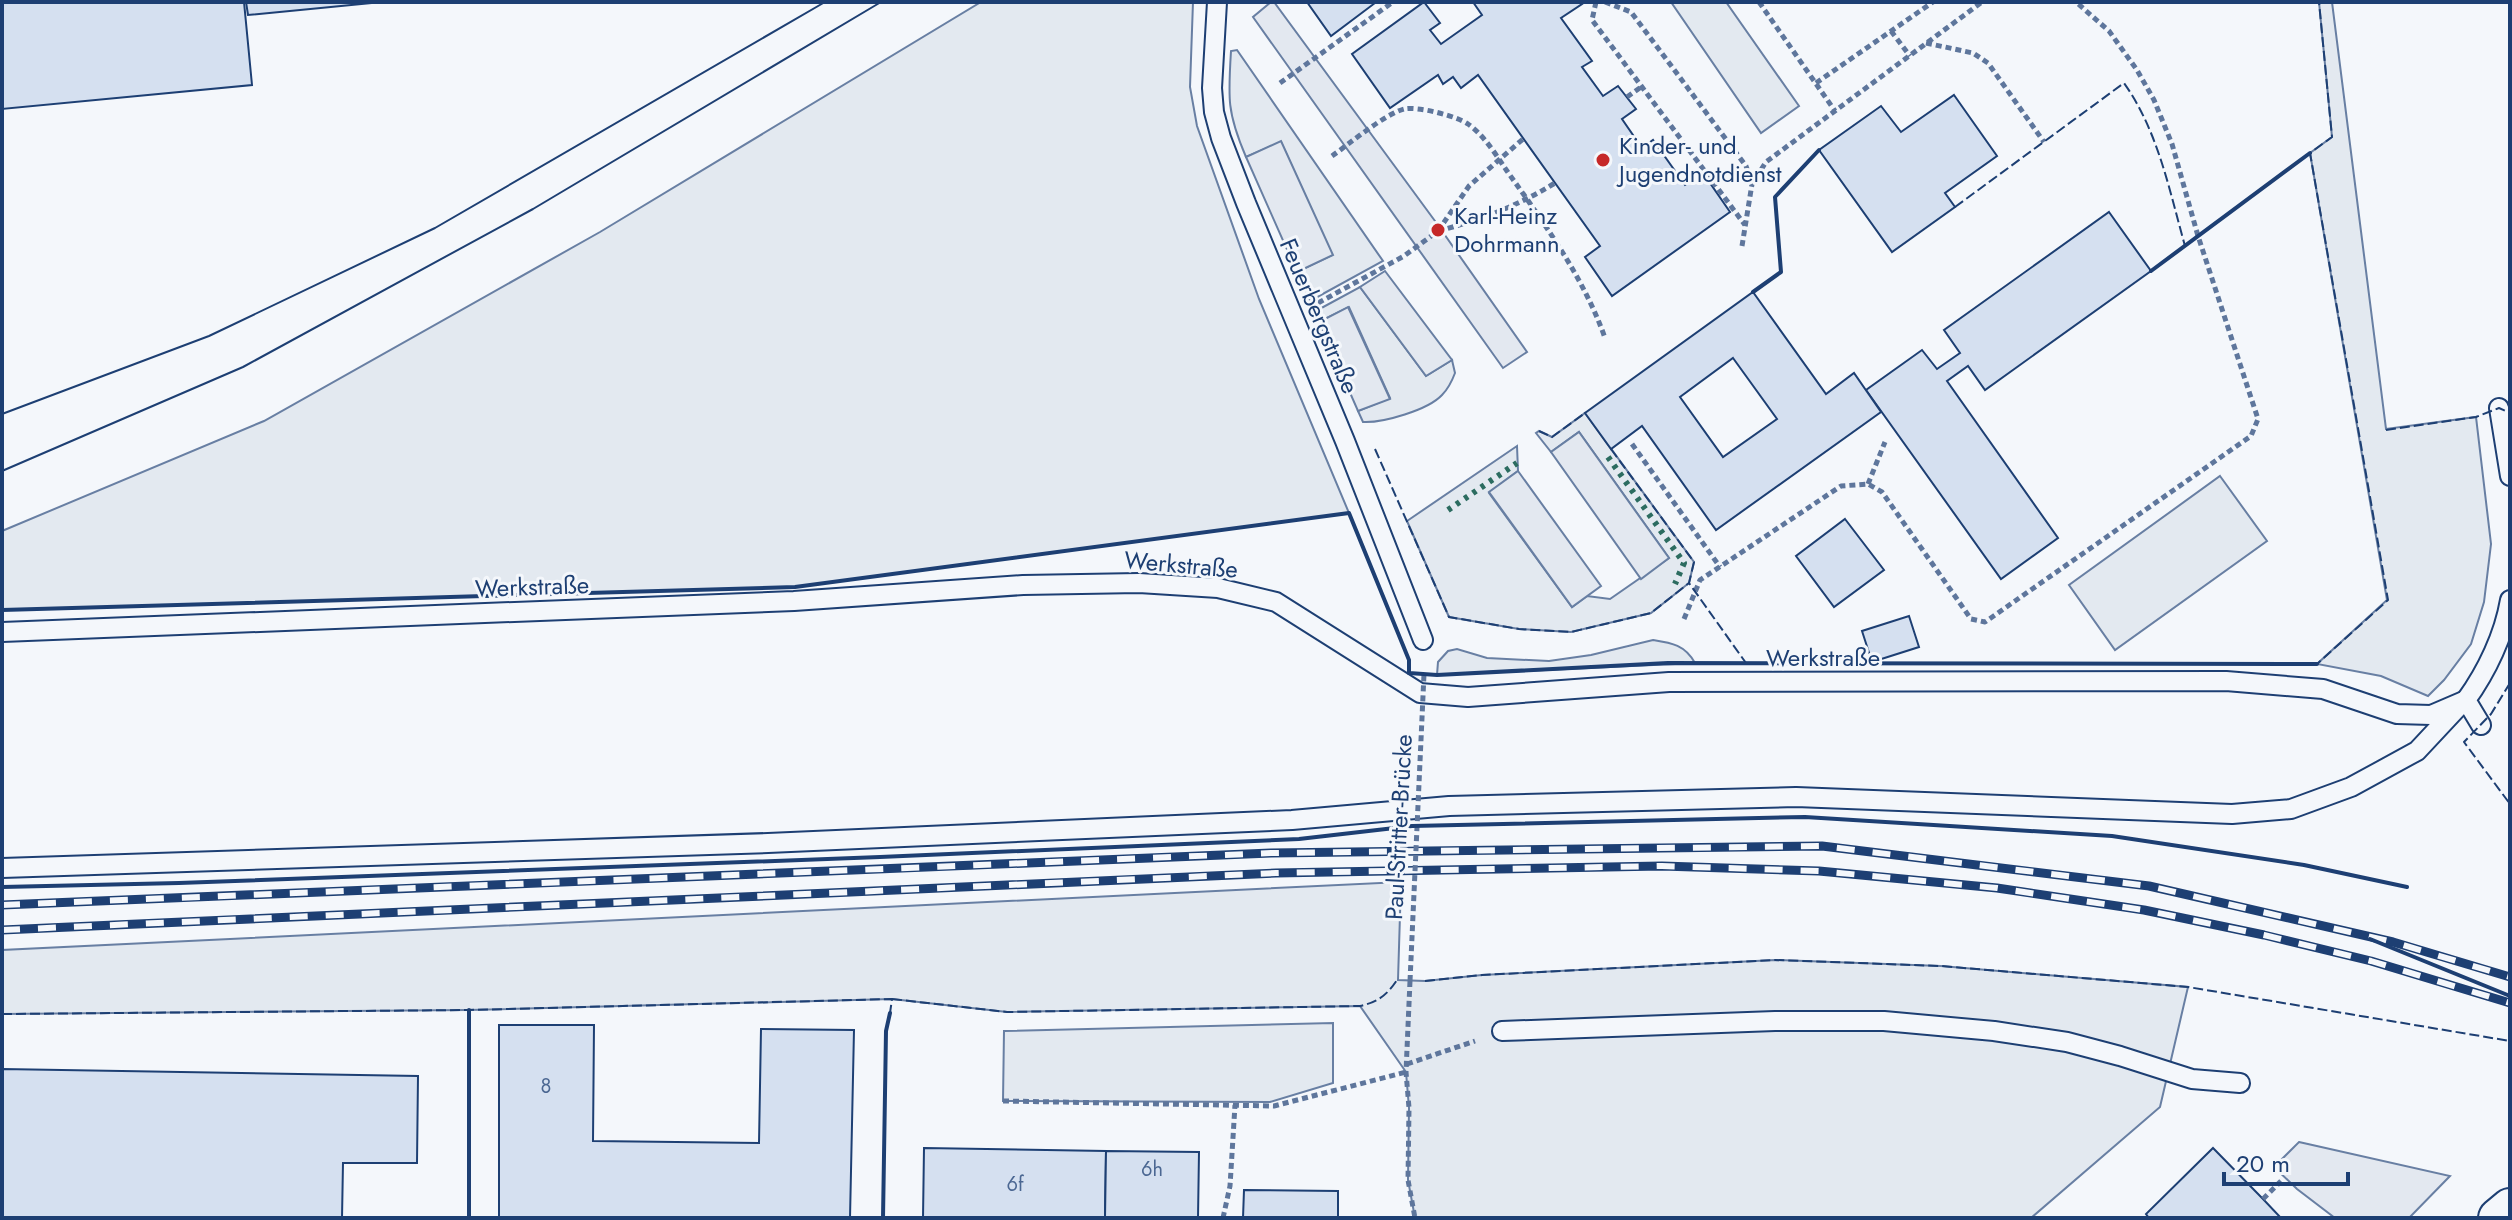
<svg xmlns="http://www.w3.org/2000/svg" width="2512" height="1220" viewBox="0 0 2512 1220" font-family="Jost,sans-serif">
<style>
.green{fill:#e3e9f0;stroke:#687fa3;stroke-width:2}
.parking{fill:#e3e8f0;stroke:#687fa3;stroke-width:2}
.building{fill:#d5e0f0;stroke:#1d3f73;stroke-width:2;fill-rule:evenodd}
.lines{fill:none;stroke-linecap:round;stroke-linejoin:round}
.lane-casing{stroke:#1d3f73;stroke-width:22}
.street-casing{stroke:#1d3f73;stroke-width:42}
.path{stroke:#5e769c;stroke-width:5;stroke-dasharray:6 4;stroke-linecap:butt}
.lane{stroke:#f4f7fb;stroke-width:18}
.street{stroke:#f4f7fb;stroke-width:38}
.tram{stroke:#1d3f73;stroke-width:2}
.rail-casing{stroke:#1d3f73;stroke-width:9}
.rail{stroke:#f4f7fb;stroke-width:6;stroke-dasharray:18;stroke-linecap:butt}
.path-bridge{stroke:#5e769c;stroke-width:5;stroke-dasharray:6 4;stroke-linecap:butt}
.hedge{stroke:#2c6c60;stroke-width:6;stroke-dasharray:4 6;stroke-linecap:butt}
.fence{stroke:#1d3f73;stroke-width:2;stroke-dasharray:10 4;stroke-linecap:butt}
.wall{stroke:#1d3f73;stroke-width:4}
.poi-dot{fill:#c62828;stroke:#f4f7fb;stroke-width:3}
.labels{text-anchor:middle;stroke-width:6;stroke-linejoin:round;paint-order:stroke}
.number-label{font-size:20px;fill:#4b6792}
.poi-label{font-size:24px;fill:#1d3f73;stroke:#f4f7fb;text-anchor:start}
.street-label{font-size:24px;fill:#1d3f73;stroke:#f4f7fb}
</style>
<rect width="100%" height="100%" fill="#f4f7fb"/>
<!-- green -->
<g class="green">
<polygon points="981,2 1193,2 1190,87 1197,126 1259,299 1349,513 795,587 2,610 2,531 264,421 600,232"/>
<polygon points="1671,2 1726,2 1799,106 1761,133"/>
<polygon points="2319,2 2332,2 2386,429 2476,417 2491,544 2484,602 2471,644 2444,680 2428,696 2381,676 2317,664 2387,600 2310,153 2332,137"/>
<path d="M1237,50L1383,261L1310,301L1297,272L1332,255L1281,142L1246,157C1227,113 1228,98 1231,51Z"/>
<path d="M1360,287L1426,376L1452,360L1455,373C1452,381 1448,389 1442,395C1428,410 1383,423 1363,422L1358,411L1390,398L1349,307L1319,322L1314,312Z"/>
<polygon points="1585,413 1694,562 1689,583 1651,613 1571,632 1519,629 1449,617 1407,521 1517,446 1518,471 1489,493 1572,607 1587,596 1610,599 1669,558 1579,432 1551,452 1536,433 1539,431 1552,437"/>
<polygon points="2220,476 2267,541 2115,650 2069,585"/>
<path d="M1653,640C1672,643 1685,645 1695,663L1437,675L1438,662L1448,651L1457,649L1487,658L1549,661L1591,655Z"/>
<polygon points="1401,882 1398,980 1425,981 1482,975 1775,960 1941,966 2188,987 2160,1107 2031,1218 1415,1218 1408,1180 1409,1108 1406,1072 1360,1006 1007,1012 892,999 469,1010 2,1014 2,950"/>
<polygon points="1333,1023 1333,1083 1270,1102 1003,1101 1004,1031"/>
</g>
<!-- parking -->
<g class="parking">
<polygon points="1271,2 1274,2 1435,221 1527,352 1503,368 1253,17"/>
<polygon points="1281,141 1333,255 1297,272 1246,157"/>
<polygon points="1385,271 1452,360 1426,376 1360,287"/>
<polygon points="1348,307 1390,399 1358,411 1319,322"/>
<polygon points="1579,432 1669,558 1641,579 1551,452"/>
<polygon points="1518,471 1601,586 1572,607 1489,492"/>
<polygon points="2299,1142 2450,1176 2409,1218 2335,1218 2297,1189 2274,1167"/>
</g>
<!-- building -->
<g class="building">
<polygon points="2,2 244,2 252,85 2,109"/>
<polygon points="246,2 382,2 248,15"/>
<polygon points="1307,2 1374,2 1375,3 1331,36"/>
<polygon points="1424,2 1440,23 1430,30 1441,44 1482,15 1473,2 1580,2 1582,4 1561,18 1592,61 1582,67 1603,96 1618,86 1636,109 1622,119 1642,148 1653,140 1685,185 1703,173 1730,212 1612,296 1585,257 1600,246 1478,75 1461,88 1453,77 1443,84 1438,75 1390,108 1352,54"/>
<polygon points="1954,95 1997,156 1945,193 1955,207 1892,252 1819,150 1881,106 1901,132"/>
<polygon points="2109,212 2151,271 1985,390 1968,366 1947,381 2058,538 2001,579 1866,390 1922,350 1937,369 1960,353 1944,330"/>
<path d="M1753,292L1826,394L1854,373L1881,412L1716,530L1642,426L1611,449L1585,413ZM1733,358L1777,419L1723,457L1680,397Z"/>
<polygon points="1845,519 1884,570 1834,607 1796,556"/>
<polygon points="1909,616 1919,647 1872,662 1862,631"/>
<polygon points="499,1025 594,1025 593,1141 759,1143 761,1029 854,1030 850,1218 499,1218"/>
<polygon points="2,1069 418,1076 417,1163 343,1163 342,1218 2,1218"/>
<polygon points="924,1148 1106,1151 1105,1218 923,1218"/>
<polygon points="2213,1148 2263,1199 2281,1218 2149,1218 2146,1214"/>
<polygon points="1106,1151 1199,1152 1198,1218 1105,1218"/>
<polygon points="1244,1190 1338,1191 1338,1218 1243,1218"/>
</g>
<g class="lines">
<!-- lane casing -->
<g class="lane-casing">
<g id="lane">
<polyline points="1217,2 1212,88 1214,112 1221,138 1246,203 1345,441 1423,640"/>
<polyline points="2499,408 2510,476"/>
<polyline points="2,632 794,601 1023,585 1139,583 1218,588 1276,602 1420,693 1468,697 1669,682 2226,681 2323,689 2397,714 2431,715 2466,700"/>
<path d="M2481,725L2466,700C2487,671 2504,635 2510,600"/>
<polyline points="2,868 768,843 1292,820 1449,806 1796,797 2232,814 2291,809 2351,787 2417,751 2460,705"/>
<polyline points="1502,1031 1775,1021 1884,1021 1994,1031 2067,1042 2120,1056 2192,1079 2240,1083"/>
</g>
</g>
<!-- street casing -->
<g class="street-casing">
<polyline id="street" points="2498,1218 2510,1208"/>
</g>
<!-- path -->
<g class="path">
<polyline points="1596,2 1592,20 1745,225"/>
<polyline points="1605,2 1631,12 1746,166 1752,183"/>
<polyline points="1759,2 1835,111"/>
<polyline points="1891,31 1910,56"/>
<polyline points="1926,43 1973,53 1988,63 2044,142"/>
<polyline points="1280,83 1393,2"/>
<polyline points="1816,83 1933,2"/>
<polyline points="1627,97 1641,87"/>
<path d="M1332,156C1349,144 1385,114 1404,109C1417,106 1457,116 1468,124C1484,135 1496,155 1507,171C1544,223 1584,278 1605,338"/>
<path d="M1438,231C1480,220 1518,206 1555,183"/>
<polyline points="1742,246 1752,184 1766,162 1982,2"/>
<polyline points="1318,303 1404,256 1438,231 1469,186 1523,139"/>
<polyline points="1632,444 1720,567"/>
<polyline points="1868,484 1885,442"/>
<polyline points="1684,619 1700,580 1841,486 1868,484 1882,492 1971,619 1985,622 2251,436 2258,419 2198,236 2172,144 2154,100 2137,70 2109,31 2076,2"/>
<polyline points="1410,981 1406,1072 1409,1108 1408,1180 1415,1218"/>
<polyline points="1407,1064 1475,1041"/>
<polyline points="1003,1101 1274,1106 1406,1072"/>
<polyline points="2263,1199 2281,1181"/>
<polyline points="1223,1218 1230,1186 1235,1105"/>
</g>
<!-- lane -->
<use href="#lane" class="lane"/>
<!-- street -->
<use href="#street" class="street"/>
<!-- tram -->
<g class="tram">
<polyline points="2,414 209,336 435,228 825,2"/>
<polyline points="2,471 243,367 533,209 881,2"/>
</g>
<!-- rail casing -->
<g class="rail-casing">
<g id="rail">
<polyline points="2,905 1271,853 1822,846 2149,886 2393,942 2510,977"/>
<polyline points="2,930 1276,873 1662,866 1819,871 1997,888 2144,910 2264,935 2371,961 2510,1003"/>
</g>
</g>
<!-- rail -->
<use href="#rail" class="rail"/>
<!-- path-bridge -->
<polyline class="path-bridge" points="1410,981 1424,674"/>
<!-- hedge -->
<g class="hedge">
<polyline points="1608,457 1684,563 1675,584"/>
<polyline points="1448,510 1517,463"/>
</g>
<!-- fence -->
<g class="fence">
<path d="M1955,207L2124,83C2158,131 2169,189 2185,246"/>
<polyline points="2386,430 2476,417 2499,408 2510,413"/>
<polyline points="1539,431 1552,437 1585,413"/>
<polyline points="1375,449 1449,617 1519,629 1571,632 1651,613 1689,583"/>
<polyline points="1611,449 1694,562 1689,583 1746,663 2317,664 2388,600 2310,153 2332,137 2319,2"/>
<polyline points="2510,683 2491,714 2464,742 2510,804"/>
<polyline points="1425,981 1482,975 1775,960 1941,966 2188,987 2510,1041"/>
<path d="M892,999L1007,1012L1360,1006C1378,1002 1387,995 1397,980"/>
<polyline points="2,1014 469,1010 892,999 890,1013"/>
</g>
<!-- wall -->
<g class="wall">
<polyline points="2151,271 2310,153"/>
<polyline points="1753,292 1781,272 1775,197 1819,150"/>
<polyline points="2,610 795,587 1349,513 1409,660 1409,673 1437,675 1668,663 2317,664"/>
<polyline points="2,887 179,883 880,857 1299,839 1412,826 1805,817 2112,836 2304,865 2407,887"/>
<polyline points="2370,939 2510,996"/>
<polyline points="469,1218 469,1010"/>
<polyline points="883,1218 886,1031 890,1013"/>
</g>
</g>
<!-- markers -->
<g class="poi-dot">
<circle cx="1603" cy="160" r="8"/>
<circle cx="1438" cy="230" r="8"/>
</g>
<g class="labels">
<!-- number labels -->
<g class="number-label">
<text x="546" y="1093">8</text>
<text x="1152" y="1176">6h</text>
<text x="1015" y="1191">6f</text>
</g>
<!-- poi labels -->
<g class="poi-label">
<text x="1619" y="154">Kinder- und<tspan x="1619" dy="28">Jugendnotdienst</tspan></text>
<text x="1454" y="224">Karl-Heinz<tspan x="1454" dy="28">Dohrmann</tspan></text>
</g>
<!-- street labels -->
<g class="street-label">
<text transform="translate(1319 316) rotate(67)" y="8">Feuerbergstraße</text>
<text transform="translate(1181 565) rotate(5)" y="8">Werkstraße</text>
<text transform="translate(532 587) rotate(-2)" y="8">Werkstraße</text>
<text x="1823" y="666">Werkstraße</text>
<text transform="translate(1399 827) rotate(-87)" y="8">Paul-Stritter-Brücke</text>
</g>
</g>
<!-- border -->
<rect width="2512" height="1220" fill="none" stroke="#1d3f73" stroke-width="8"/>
<!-- scale -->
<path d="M2224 1172v12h124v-12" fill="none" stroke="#1d3f73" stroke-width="4"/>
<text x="2236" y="1172" font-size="24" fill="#1d3f73" stroke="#f4f7fb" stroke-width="6" paint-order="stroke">20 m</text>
</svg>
